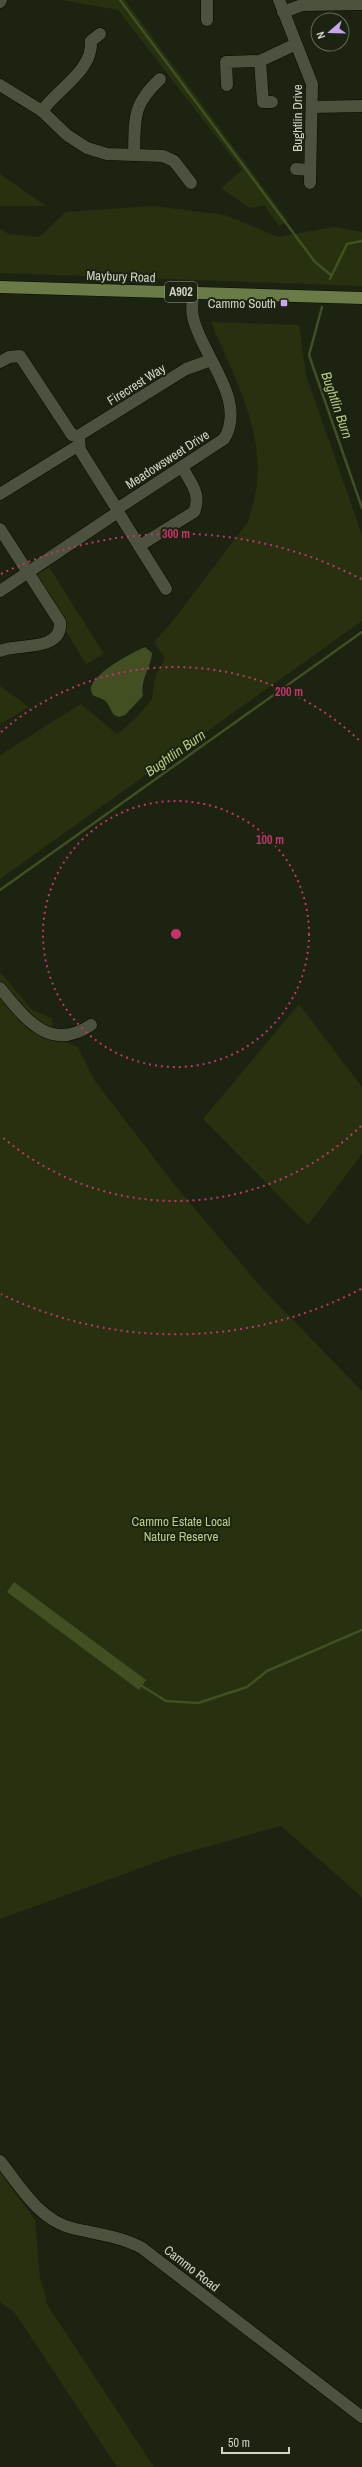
<svg xmlns="http://www.w3.org/2000/svg" width="362" height="2467" viewBox="0 0 362 2467" font-family="'Archivo Narrow',sans-serif">
<style>
.green{fill:#27310f}
.water{fill:#414f23}
.lines{fill:none;stroke-linecap:round;stroke-linejoin:round}
.stream{stroke:#414f23;stroke-width:2.5}
.minor-casing{stroke:#070c00;stroke-width:13}
.major-casing{stroke:#070c00;stroke-width:13}
.minor{stroke:#4b523e;stroke-width:12}
.major{stroke:#6a7b48;stroke-width:12}
.ring{fill:none;stroke:#c4346b;stroke-width:2;stroke-dasharray:2 4}
.poi-dot{fill:#c6a6f0;stroke:#1d2311;stroke-width:1.5}
.labels{text-anchor:middle;stroke-width:4;stroke-linejoin:round;paint-order:stroke}
.shield{fill:#1d2311;stroke:#9a9f91;stroke-width:1}
.shield-label{font-size:12px;font-weight:bold;fill:#cfd4c8}
.street-label{font-size:13px;fill:#cfd4c8;stroke:#1d2311}
.poi-label{font-size:13px;fill:#cfd4c8;stroke:#1d2311;text-anchor:end}
.park-label{font-size:13px;fill:#b7ce87;stroke:#1d2311}
.water-label{font-size:14px;font-style:italic;fill:#b3ca83;stroke:#1d2311}
.centre{fill:#c4346b;stroke:#1d2311;stroke-width:2}
.ring-label{font-size:12px;text-anchor:middle;font-weight:bold;fill:#c4346b;stroke:#1d2311;stroke-width:4;stroke-linejoin:round;paint-order:stroke}
</style>
<rect width="100%" height="100%" fill="#1d2311"/>
<!-- green -->
<g class="green">
<polygon points="62,0 125,0 288,221 279,226 264,205 250,208 221,188 242,170 118,10"/>
<polygon points="0,174 46,206 0,206"/>
<polygon points="154,206 225,215 278,237 334,227 362,232 362,286 0,273 0,229 9,234 39,237 66,212"/>
<path d="M211,322L299,325L306,375L362,535V621L0,879V755L81,704L117,734L137,717L152,699L155,677L165,658L154,642L172,622L247,523C276,449 239,389 211,322Z"/>
<polygon points="49,567 104,654 86,664 33,577"/>
<polygon points="0,686 29,707 0,724"/>
<polygon points="0,972 31,1009 53,1019 50,1036 78,1047 95,1081 174,1184 260,1286 362,1391 362,1897 281,1826 171,1857 0,1919"/>
<polygon points="299,1004 362,1087 362,1154 308,1225 203,1119"/>
<polygon points="0,2172 35,2220 40,2279 45,2292 46,2303 154,2467 117,2467 15,2313 0,2302"/>
</g>
<!-- water -->
<g class="water">
<path d="M145,647L152,653C151,668 140,679 143,696L125,715L119,717L114,715C110,710 109,702 102,699C96,696 92,697 91,690C89,675 133,652 145,647Z"/>
<polygon points="14,1582 146,1680 139,1690 7,1592"/>
</g>
<g class="lines">
<!-- stream -->
<g class="stream">
<polyline points="120,0 315,262 331,275"/>
<polyline points="330,279 347,244 362,241"/>
<polyline points="322,307 309,355 362,508"/>
<polyline points="0,890 362,632"/>
<polyline points="142,1686 166,1701 198,1703 247,1687 267,1671 362,1630"/>
</g>
<!-- minor casing -->
<g class="minor-casing">
<g id="minor">
<polyline points="279,0 312,84 310,183"/>
<polyline points="0,2 1,0"/>
<polyline points="283,12 302,5 362,4"/>
<polyline points="207,20 207,0"/>
<polyline points="260,61 263,102 272,102"/>
<polyline points="0,85 42,111 67,135 87,148 107,154 163,156 174,161 191,183"/>
<polyline points="227,85 226,62 260,61 296,44"/>
<polyline points="313,107 362,106"/>
<path d="M42,111C58,88 93,71 91,41L100,34"/>
<path d="M134,155C135,118 132,105 160,79"/>
<polyline points="296,169 310,170"/>
<polyline points="0,362 9,357 20,356 72,435 78,436"/>
<polyline points="78,436 186,369 211,360"/>
<polyline points="79,439 80,450 117,509"/>
<polyline points="0,494 79,445"/>
<polyline points="118,512 166,589"/>
<path d="M0,529L60,622C63,653 14,643 0,651"/>
<path d="M139,546L194,512C202,494 190,482 182,467"/>
<path d="M0,591L118,512L117,509L224,439C248,400 201,355 193,317C191,310 193,300 193,292"/>
<path d="M0,988C25,1018 49,1053 91,1025"/>
<path d="M0,2161C20,2186 39,2220 72,2228C96,2234 120,2236 142,2248L362,2417"/>
</g>
</g>
<!-- major casing -->
<g class="major-casing">
<polyline id="major" points="0,287 362,298"/>
</g>
<!-- minor -->
<use href="#minor" class="minor"/>
<!-- major -->
<use href="#major" class="major"/>
</g>
<!-- distance rings -->
<g class="ring">
<circle cx="176" cy="934" r="133"/>
<path d="M361 1126A267 267 0 0 1 1 1136M1 732A267 267 0 0 1 361 742"/>
<path d="M361 1289A400 400 0 0 1 1 1294M1 574A400 400 0 0 1 361 579"/>
</g>
<!-- markers -->
<rect class="poi-dot" x="280" y="299" width="8" height="8" rx="2"/>
<g class="labels">
<!-- shield labels -->
<rect class="shield" x="165" y="282" width="32" height="20" rx="3"/>
<g class="shield-label">
<text x="181" y="296">A902</text>
</g>
<!-- street labels -->
<g class="street-label">
<text transform="translate(297 118) rotate(-90)" y="5">Bughtlin Drive</text>
<text transform="translate(121 276) rotate(2)" y="5">Maybury Road</text>
<text transform="translate(136 384) rotate(-32)" y="5">Firecrest Way</text>
<text transform="translate(167 459) rotate(-33)" y="5">Meadowsweet Drive</text>
<text transform="translate(192 2268) rotate(38)" y="5">Cammo Road</text>
</g>
<!-- poi labels -->
<g class="poi-label">
<text x="276" y="308">Cammo South</text>
</g>
<!-- park labels -->
<g class="park-label">
<text x="181" y="1526">Cammo Estate Local<tspan x="181" dy="15">Nature Reserve</tspan></text>
</g>
<!-- water labels -->
<g class="water-label">
<text transform="translate(337 405) rotate(71)" y="5">Bughtlin Burn</text>
<text transform="translate(175 753) rotate(-35)" y="5">Bughtlin Burn</text>
</g>
</g>
<circle cx="176" cy="934" r="6" class="centre"/>
<g class="ring-label">
<text x="176" y="538">300 m</text>
<text x="289" y="696">200 m</text>
<text x="270" y="844">100 m</text>
</g>
<!-- north arrow -->
<g transform="translate(330 32) rotate(250)"><circle r="19" fill="#1d2311" stroke="#646a5a"/>
<path d="M0-3L7 15L0 10L-7 15Z" fill="#c6a6f0"/>
<text y="-6" font-size="11" font-weight="bold" text-anchor="middle" fill="#cfd4c8">N</text>
</g>
<!-- scale -->
<path d="M222 2447v6h67v-6" fill="none" stroke="#cfd4c8" stroke-width="2"/>
<text x="228" y="2447" font-size="12" fill="#cfd4c8" stroke="#1d2311" stroke-width="3" paint-order="stroke">50 m</text>
</svg>
